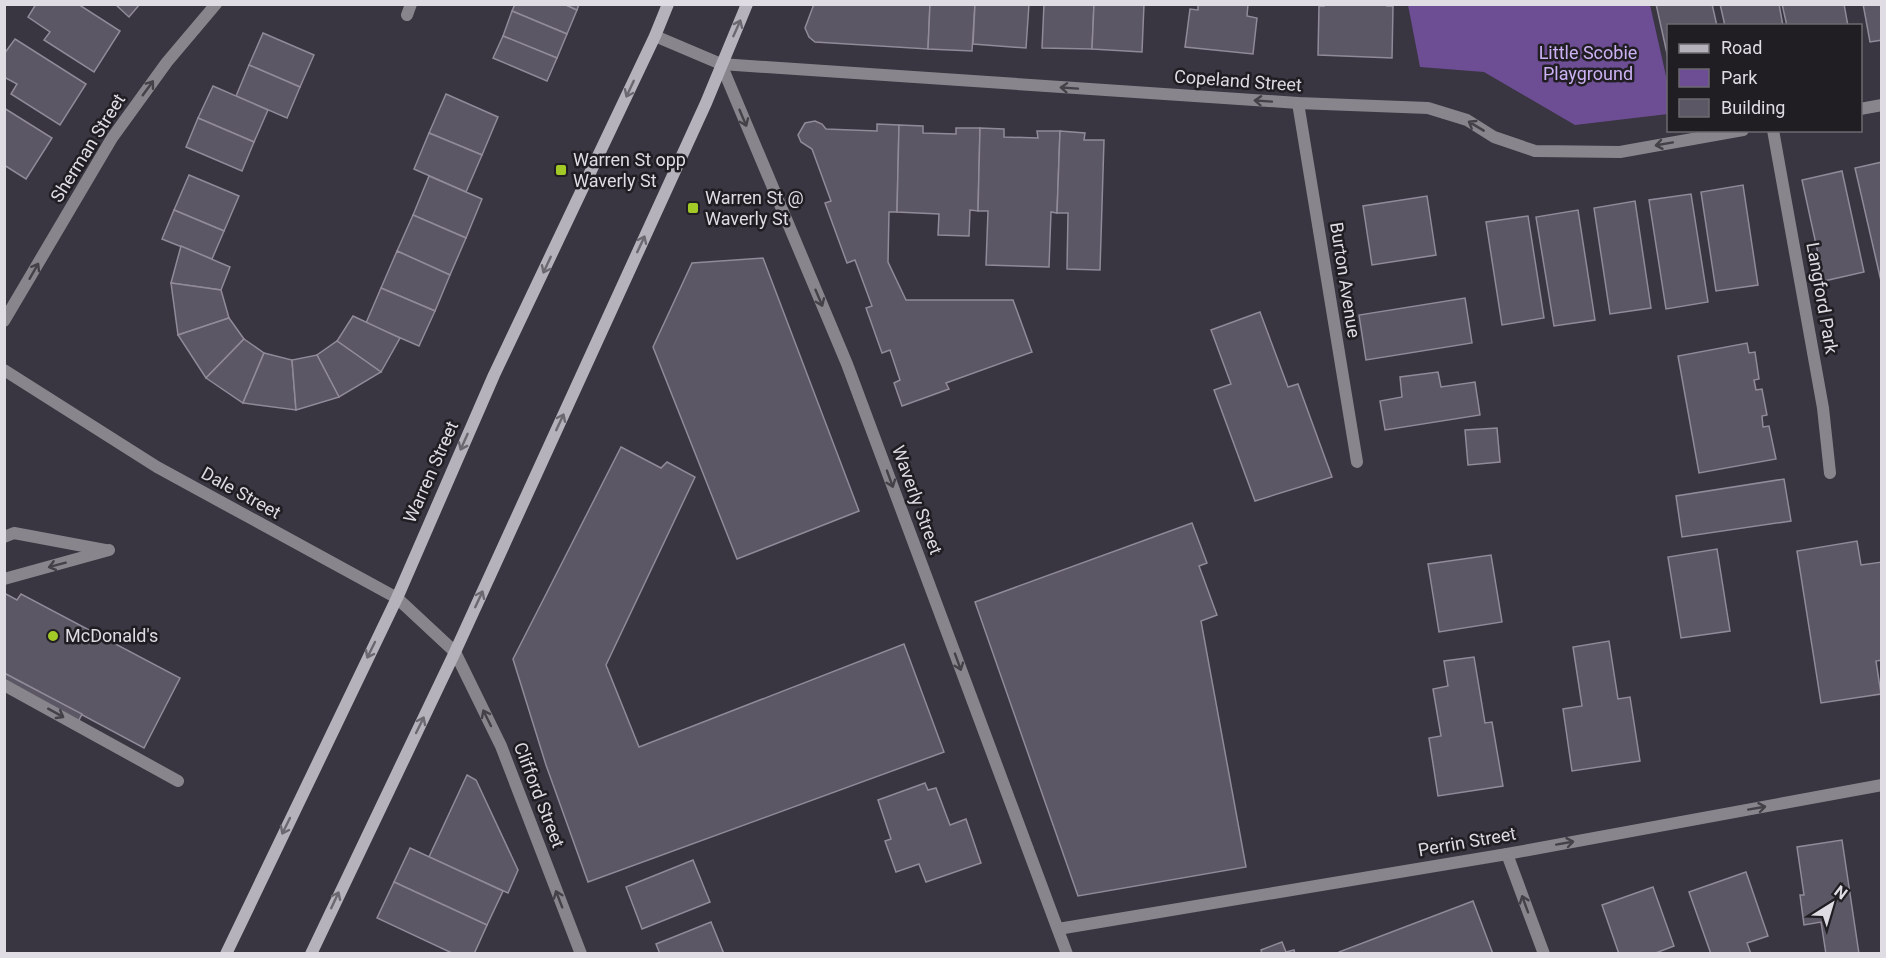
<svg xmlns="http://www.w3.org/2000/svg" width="1886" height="958" viewBox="0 0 1886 958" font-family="Roboto,sans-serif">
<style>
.green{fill:#6d4e94}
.building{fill:#5c5764;stroke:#908a99;stroke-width:1.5}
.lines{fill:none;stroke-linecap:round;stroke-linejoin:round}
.lane{stroke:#88868c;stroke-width:12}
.street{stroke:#88868c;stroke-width:12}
.secondary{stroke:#b6b2bc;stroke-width:12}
.oneway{stroke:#6b6870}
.oneway2{stroke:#444248}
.poi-dot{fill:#a3c926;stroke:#201e23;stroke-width:2}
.labels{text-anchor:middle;stroke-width:5;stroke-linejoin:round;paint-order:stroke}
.park-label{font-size:18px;fill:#cbb1f3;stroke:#201e23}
.street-label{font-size:18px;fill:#dfdce4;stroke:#201e23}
.poi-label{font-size:18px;fill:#dfdce4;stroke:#201e23;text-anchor:start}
</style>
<rect width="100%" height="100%" fill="#393541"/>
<!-- green -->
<polygon class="green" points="1408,5 1650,5 1668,85 1668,114 1575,125 1484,72 1420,67"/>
<!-- building -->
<g class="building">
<polygon points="36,4 78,4 120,31 94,72 44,40 50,32 28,17"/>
<polygon points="115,4 140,4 129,17"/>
<polygon points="515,4 564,4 577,10 567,34 512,11"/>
<polygon points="564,4 579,4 577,10"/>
<polygon points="814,4 930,4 928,49 815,42 809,37 805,28"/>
<polygon points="930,4 975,4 972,51 928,49"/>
<polygon points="975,4 1029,4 1026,48 973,44"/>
<polygon points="1044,4 1094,4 1092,49 1042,48"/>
<polygon points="1094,4 1144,4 1142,52 1092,49"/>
<polygon points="1198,4 1248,4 1247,16 1257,18 1253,54 1185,47 1190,9 1198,10"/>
<polygon points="1324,4 1387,4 1387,6 1393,6 1392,58 1318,55 1319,6 1324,6"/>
<polygon points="1656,4 1712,4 1717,26 1668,26 1668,58"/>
<polygon points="1720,4 1779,4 1783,26 1725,26"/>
<polygon points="1782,4 1844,4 1848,26 1787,26"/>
<polygon points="1863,4 1882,4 1882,40 1870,42"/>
<polygon points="512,11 567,34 557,58 503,36"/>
<polygon points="263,33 314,55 300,87 249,65"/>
<polygon points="503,36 557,58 547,81 493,58"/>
<polygon points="15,39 86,84 60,125 11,94 17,84 4,77 4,54"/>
<polygon points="249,65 300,87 287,118 236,96"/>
<polygon points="213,86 268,110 254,142 198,118"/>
<polygon points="446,94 498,117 482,155 429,133"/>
<polygon points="4,108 52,138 26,179 4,165"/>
<polygon points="198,118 254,142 242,171 186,147"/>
<polygon points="815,121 822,124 826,129 877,131 877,124 899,125 897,212 889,212 888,262 906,300 1013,300 1032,352 946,383 949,389 902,406 894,383 900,380 890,350 882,353 866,308 872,306 855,260 847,263 825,203 831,201 812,149 801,142 798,135 805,123"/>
<polygon points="899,125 923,126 923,133 956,134 956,128 980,128 978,211 970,210 969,236 938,235 939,214 897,212"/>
<polygon points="980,128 1004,129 1004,137 1038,138 1037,131 1060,131 1057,213 1051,212 1049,267 986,265 988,211 978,211"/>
<polygon points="1060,131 1085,133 1084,140 1104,140 1100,270 1067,269 1068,213 1057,213"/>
<polygon points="429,133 482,155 466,192 414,169"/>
<polygon points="1882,162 1882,281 1881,281 1855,168"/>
<polygon points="1842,171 1864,272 1824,281 1802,180"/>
<polygon points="189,175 239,196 224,231 174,210"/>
<polygon points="429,176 482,199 466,238 413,215"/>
<polygon points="1743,185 1758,285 1716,291 1701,192"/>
<polygon points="1691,194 1708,302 1666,309 1649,200"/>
<polygon points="1427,196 1436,255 1372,265 1363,206"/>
<polygon points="1635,201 1651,308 1610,314 1594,208"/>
<polygon points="174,210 224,231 212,259 162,239"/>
<polygon points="1578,210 1595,320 1554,326 1536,217"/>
<polygon points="413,215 466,238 450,275 397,251"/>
<polygon points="1528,216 1544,318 1502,325 1486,222"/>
<polygon points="181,246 230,267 221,290 171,283"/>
<polygon points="397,251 450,275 435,311 381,288"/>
<polygon points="763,258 859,511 737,559 653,347 692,263"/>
<polygon points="171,283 221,290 229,318 178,335"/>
<polygon points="381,288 435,311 419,346 366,323"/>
<polygon points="1465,298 1472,343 1366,360 1359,315"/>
<polygon points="1260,312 1288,387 1298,384 1332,477 1255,501 1214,390 1231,384 1211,330"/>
<polygon points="353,316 400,338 381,372 337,341"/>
<polygon points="229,318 244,339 206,378 178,335"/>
<polygon points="244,339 264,353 243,403 206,378"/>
<polygon points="337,341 381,372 339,397 317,355"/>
<polygon points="1747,343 1749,353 1755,352 1759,379 1754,380 1756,390 1762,389 1767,415 1762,416 1763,427 1769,426 1776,459 1699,473 1678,356"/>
<polygon points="264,353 292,360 296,410 243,403"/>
<polygon points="317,355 339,397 296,410 292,360"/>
<polygon points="1438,372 1441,387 1475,382 1480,415 1385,430 1380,401 1402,397 1400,377"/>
<polygon points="1497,428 1500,462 1468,465 1465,430"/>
<polygon points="621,447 661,468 667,462 695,477 606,665 639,747 904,644 944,752 588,882 546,765 513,659"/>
<polygon points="1784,479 1791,521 1682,537 1676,496"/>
<polygon points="1192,523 1207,563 1199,566 1217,615 1201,621 1246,867 1078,896 975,602"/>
<polygon points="1857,541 1861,565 1882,562 1882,660 1876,661 1881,694 1821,703 1797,551"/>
<polygon points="1717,549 1730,631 1681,638 1668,557"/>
<polygon points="1491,555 1502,622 1439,632 1428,564"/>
<polygon points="4,593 17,600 21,594 180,678 144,748 4,673"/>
<polygon points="1609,641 1618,699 1630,697 1640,761 1572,771 1563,709 1582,706 1573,647"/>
<polygon points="1474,657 1485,723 1492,722 1503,786 1438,796 1429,738 1441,736 1433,689 1448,686 1444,661"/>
<polygon points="4,673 82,714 78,722 4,682"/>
<polygon points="467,775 476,780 518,870 508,893 429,857"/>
<polygon points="925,783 928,790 936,788 950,825 966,819 981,863 926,882 919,864 896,872 885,841 891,839 878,800"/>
<polygon points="1842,840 1859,954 1826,954 1821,922 1804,925 1800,895 1804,895 1797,847"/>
<polygon points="410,848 503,891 487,925 394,882"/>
<polygon points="693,860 710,902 642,929 626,887"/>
<polygon points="1746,872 1768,936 1747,943 1751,954 1711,954 1689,892"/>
<polygon points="394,882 487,925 474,954 454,954 377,918"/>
<polygon points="1653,887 1674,946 1653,954 1619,954 1602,905"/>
<polygon points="1473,901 1493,954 1339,954 1339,952"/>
<polygon points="711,922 724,954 660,954 656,944"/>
<polygon points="1282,942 1286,952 1294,950 1295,954 1262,954 1261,950"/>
</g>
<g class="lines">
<!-- lane -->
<g class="lane">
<polyline points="4,537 14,533 105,550"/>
<polyline points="4,579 109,550"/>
<polyline points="4,685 178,781"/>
</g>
<!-- street -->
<g class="street">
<polyline points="407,15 411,4"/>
<polyline points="655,36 721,64 1298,103 1428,108 1467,120 1494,137 1535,151 1620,152 1743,130"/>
<polyline points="721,64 847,364 1067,954"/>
<polyline points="1298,103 1357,462"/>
<polyline points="1860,109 1882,105"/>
<polyline points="1773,130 1823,408 1830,473"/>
<polyline points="4,321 112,138 167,62 216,4"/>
<polyline points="4,370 157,467 397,598 455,652 501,746 581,954"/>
<polyline points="1507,854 1544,954"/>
<polyline points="1058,929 1507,854 1882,785"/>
</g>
<!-- secondary -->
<g class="secondary">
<polyline points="226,954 397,598 494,375 655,36 668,4"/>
<polyline points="311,954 455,652 706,103 747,4"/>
</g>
</g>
<!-- one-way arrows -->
<defs><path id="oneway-shaft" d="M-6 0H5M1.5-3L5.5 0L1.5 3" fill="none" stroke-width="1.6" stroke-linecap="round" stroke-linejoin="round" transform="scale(1.5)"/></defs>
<g class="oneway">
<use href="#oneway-shaft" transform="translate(737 28) rotate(-66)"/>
<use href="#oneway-shaft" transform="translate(630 89) rotate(115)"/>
<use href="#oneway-shaft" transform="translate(641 244) rotate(-65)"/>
<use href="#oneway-shaft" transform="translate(547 265) rotate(115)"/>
<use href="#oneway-shaft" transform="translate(560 422) rotate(-65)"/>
<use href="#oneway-shaft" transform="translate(464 442) rotate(114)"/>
<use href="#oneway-shaft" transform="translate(479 599) rotate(-65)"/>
<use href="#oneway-shaft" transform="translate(371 650) rotate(116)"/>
<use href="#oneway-shaft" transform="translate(420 725) rotate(-64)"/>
<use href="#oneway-shaft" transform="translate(286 826) rotate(116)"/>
<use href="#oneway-shaft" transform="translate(335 900) rotate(-65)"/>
</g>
<g class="oneway2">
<use href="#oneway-shaft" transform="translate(148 88) rotate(-54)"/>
<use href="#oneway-shaft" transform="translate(1069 88) rotate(-176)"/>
<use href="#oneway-shaft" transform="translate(1263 101) rotate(-176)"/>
<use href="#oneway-shaft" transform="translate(743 118) rotate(67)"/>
<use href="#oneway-shaft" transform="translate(1476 126) rotate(-149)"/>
<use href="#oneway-shaft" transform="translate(1664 144) rotate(170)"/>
<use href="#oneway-shaft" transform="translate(34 271) rotate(-60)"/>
<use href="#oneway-shaft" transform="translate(819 298) rotate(67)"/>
<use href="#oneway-shaft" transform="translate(890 479) rotate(70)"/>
<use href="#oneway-shaft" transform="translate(57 565) rotate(165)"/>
<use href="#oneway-shaft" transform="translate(958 662) rotate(70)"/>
<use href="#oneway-shaft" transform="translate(56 713) rotate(29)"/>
<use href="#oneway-shaft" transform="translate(487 718) rotate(-116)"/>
<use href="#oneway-shaft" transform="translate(1757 808) rotate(-10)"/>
<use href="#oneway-shaft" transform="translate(1565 843) rotate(-10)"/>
<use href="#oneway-shaft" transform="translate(559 899) rotate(-111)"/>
<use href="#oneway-shaft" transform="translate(1525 904) rotate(-110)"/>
</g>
<!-- markers -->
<g class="poi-dot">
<rect x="555" y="164" width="12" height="12" rx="3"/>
<rect x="687" y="202" width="12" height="12" rx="3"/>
<circle cx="53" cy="636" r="6"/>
</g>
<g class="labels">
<!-- park labels -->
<g class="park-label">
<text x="1588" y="59">Little Scobie<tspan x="1588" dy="21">Playground</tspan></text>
</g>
<!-- street labels -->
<g class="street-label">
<text transform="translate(1238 81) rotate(4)" y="6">Copeland Street</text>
<text transform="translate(88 148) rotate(-58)" y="6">Sherman Street</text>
<text transform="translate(1345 280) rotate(81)" y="6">Burton Avenue</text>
<text transform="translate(1822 298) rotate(80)" y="6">Langford Park</text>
<text transform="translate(431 472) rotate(-66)" y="6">Warren Street</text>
<text transform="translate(241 493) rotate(29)" y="6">Dale Street</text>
<text transform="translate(917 500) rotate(70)" y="6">Waverly Street</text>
<text transform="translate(539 795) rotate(69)" y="6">Clifford Street</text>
<text transform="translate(1467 842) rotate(-10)" y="6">Perrin Street</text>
</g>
<!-- poi labels -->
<g class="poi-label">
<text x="573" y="166">Warren St opp<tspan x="573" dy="21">Waverly St</tspan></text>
<text x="705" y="204">Warren St @<tspan x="705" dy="21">Waverly St</tspan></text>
<text x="65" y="642">McDonald's</text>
</g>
</g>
<!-- border -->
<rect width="1886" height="958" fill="none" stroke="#dfdce4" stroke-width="12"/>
<!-- legend -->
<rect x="1667" y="24" width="195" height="108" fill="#201e23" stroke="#6c6a70" stroke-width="1.5"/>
<rect x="1679" y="44" width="30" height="9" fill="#b6b2bc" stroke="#6c6a70" stroke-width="1.5"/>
<text x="1721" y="54" font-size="18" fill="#dfdce4">Road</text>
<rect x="1679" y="69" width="30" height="18" fill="#6d4e94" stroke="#6c6a70" stroke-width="1.5"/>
<text x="1721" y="84" font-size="18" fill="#dfdce4">Park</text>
<rect x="1679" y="99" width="30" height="18" fill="#5c5764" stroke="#6c6a70" stroke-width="1.5"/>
<text x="1721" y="114" font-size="18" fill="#dfdce4">Building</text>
<!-- north arrow -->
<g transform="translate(1832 904) rotate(37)" stroke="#201e23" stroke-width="4.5" paint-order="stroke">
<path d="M0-4.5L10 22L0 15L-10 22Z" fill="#dfdce4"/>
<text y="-9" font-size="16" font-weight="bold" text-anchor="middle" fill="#dfdce4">N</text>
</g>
</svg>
